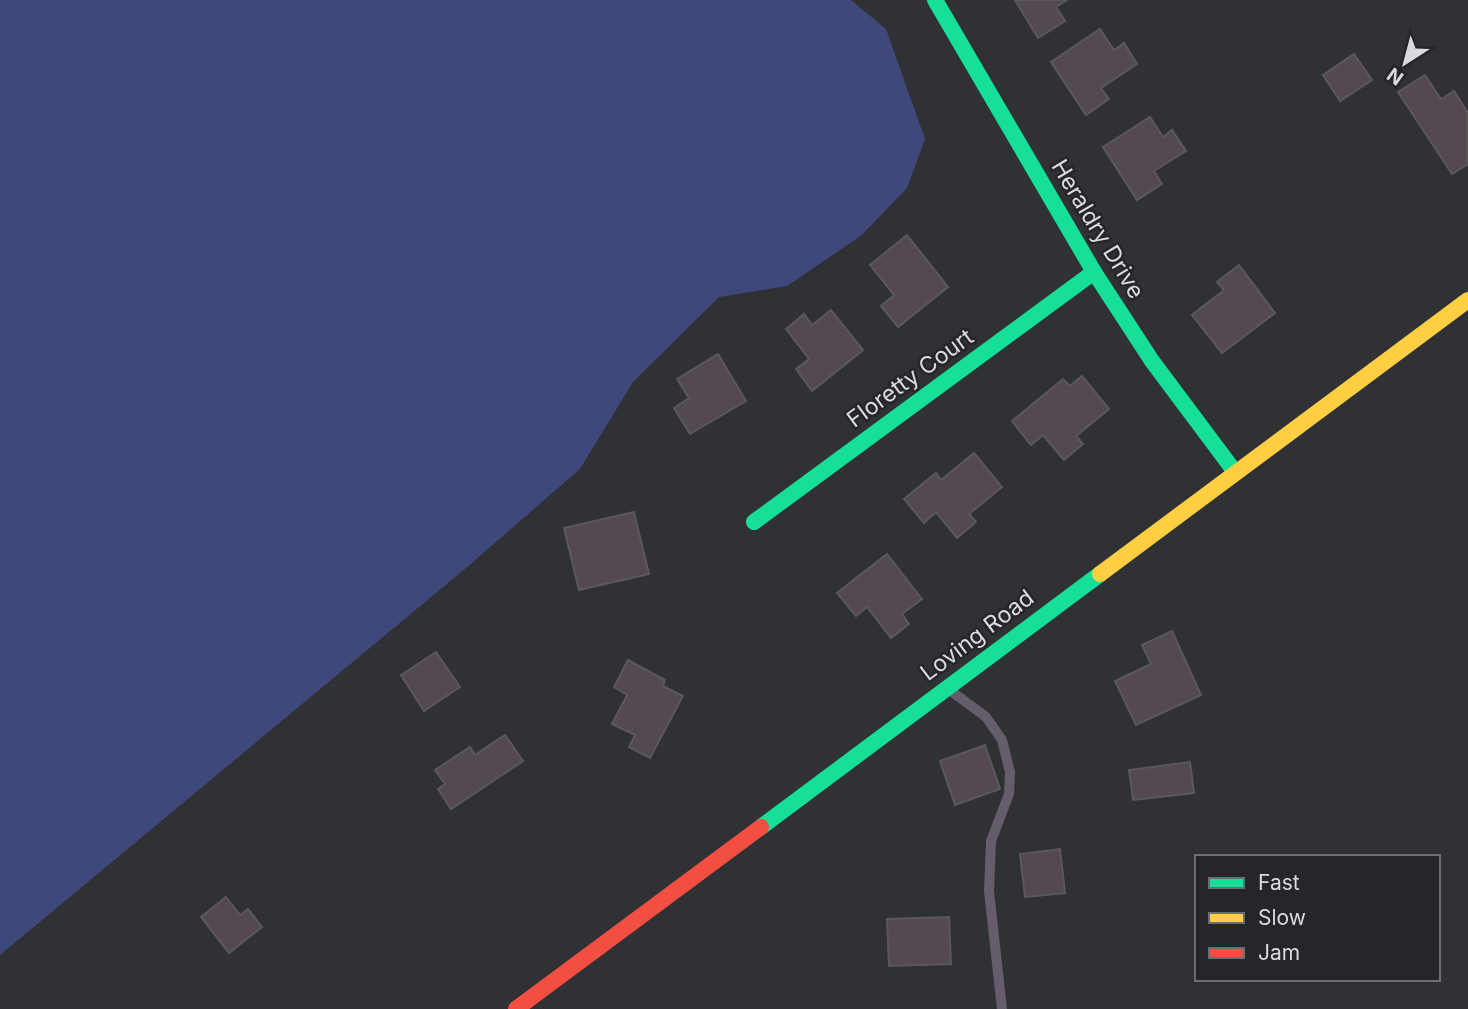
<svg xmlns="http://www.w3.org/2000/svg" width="1468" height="1009" viewBox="0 0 1468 1009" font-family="Inter,sans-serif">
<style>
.green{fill:#3f487a}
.building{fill:#544950;stroke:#59595a;stroke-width:2}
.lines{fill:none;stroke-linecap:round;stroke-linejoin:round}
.lane{stroke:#655e6a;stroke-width:10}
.fast{stroke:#16e098;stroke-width:16}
.slow{stroke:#ffcf43;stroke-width:16}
.jam{stroke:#f24e42;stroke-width:16}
.labels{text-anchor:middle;stroke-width:5;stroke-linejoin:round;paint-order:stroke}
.street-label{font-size:23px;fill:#dadbde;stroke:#25262b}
</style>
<rect width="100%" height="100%" fill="#2f3134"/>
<!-- green -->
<polygon class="green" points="0,0 851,0 886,29 925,139 907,188 862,235 787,286 719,297 633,382 580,469 466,568 0,955"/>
<!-- building -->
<g class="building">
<polygon points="1015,0 1067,0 1056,7 1065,21 1038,38"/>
<polygon points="1100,29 1114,50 1124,43 1137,64 1101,88 1109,99 1086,115 1051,62"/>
<polygon points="1354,54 1372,80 1340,101 1323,75"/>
<polygon points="1425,75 1441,99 1454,91 1468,113 1468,164 1452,174 1398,92"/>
<polygon points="1150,117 1163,137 1172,130 1186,151 1154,171 1162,184 1137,200 1103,147"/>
<polygon points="907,235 948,287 898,327 881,306 894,295 870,265"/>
<polygon points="1239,265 1275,313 1222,353 1192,315 1224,290 1217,282"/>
<polygon points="831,310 863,350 812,391 796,369 809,359 786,329 804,314 812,325"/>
<polygon points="718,354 746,401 690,434 674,408 689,398 677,379"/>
<polygon points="1082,376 1109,409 1076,436 1083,444 1064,460 1043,435 1031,445 1012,421 1063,379 1070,386"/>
<polygon points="974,453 1002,487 969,514 976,522 957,538 936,512 924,523 904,499 936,473 941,480"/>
<polygon points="634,512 649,574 579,590 564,528"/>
<polygon points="887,554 922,599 902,614 909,624 891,638 867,607 856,616 837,593"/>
<polygon points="1172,631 1201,695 1136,725 1115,681 1151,664 1142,645"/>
<polygon points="436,652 460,687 424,711 401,675"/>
<polygon points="628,660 665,680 663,686 683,696 650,758 629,747 635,735 612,724 627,695 614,687"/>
<polygon points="505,735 523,761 451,809 438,789 445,784 435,770 470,747 475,755"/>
<polygon points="985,745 1000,789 955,805 940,761"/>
<polygon points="1190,762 1194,793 1133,800 1129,770"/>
<polygon points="1060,849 1065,893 1025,897 1020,854"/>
<polygon points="226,897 240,915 248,909 262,927 229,953 201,917"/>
<polygon points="949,917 951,964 889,966 887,919"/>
</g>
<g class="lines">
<!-- lane -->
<polyline class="lane" points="951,691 986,717 1002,740 1010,772 1009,794 991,841 989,891 1002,1009"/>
<!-- fast -->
<g class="fast">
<polyline points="935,0 1094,272 1152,361 1235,472"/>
<polyline points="754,522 1094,272"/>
<polyline points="761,827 1100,574"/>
</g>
<!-- slow -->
<polyline class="slow" points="1100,574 1468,300"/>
<!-- jam -->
<polyline class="jam" points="516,1009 761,827"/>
</g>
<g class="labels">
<!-- street labels -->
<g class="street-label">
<text transform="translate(1098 229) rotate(59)" y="8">Heraldry Drive</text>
<text transform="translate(910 378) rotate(-36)" y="8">Floretty Court</text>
<text transform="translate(977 635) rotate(-37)" y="8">Loving Road</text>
</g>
</g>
<!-- legend -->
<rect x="1195" y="855" width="245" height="126" fill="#25262b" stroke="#6d6e73" stroke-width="2"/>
<rect x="1209" y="878" width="35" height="10" fill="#16e098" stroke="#6d6e73" stroke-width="2"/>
<text x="1258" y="890" font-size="21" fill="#dadbde">Fast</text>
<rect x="1209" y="913" width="35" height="10" fill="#ffcf43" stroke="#6d6e73" stroke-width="2"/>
<text x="1258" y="925" font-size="21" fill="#dadbde">Slow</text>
<rect x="1209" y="948" width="35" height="10" fill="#f24e42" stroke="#6d6e73" stroke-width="2"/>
<text x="1258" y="960" font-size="21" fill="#dadbde">Jam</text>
<!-- north arrow -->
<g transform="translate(1405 63) rotate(216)" stroke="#25262b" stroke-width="5" paint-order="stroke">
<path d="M0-5L12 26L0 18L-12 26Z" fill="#dadbde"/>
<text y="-10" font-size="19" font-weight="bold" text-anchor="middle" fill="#dadbde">N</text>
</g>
</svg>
